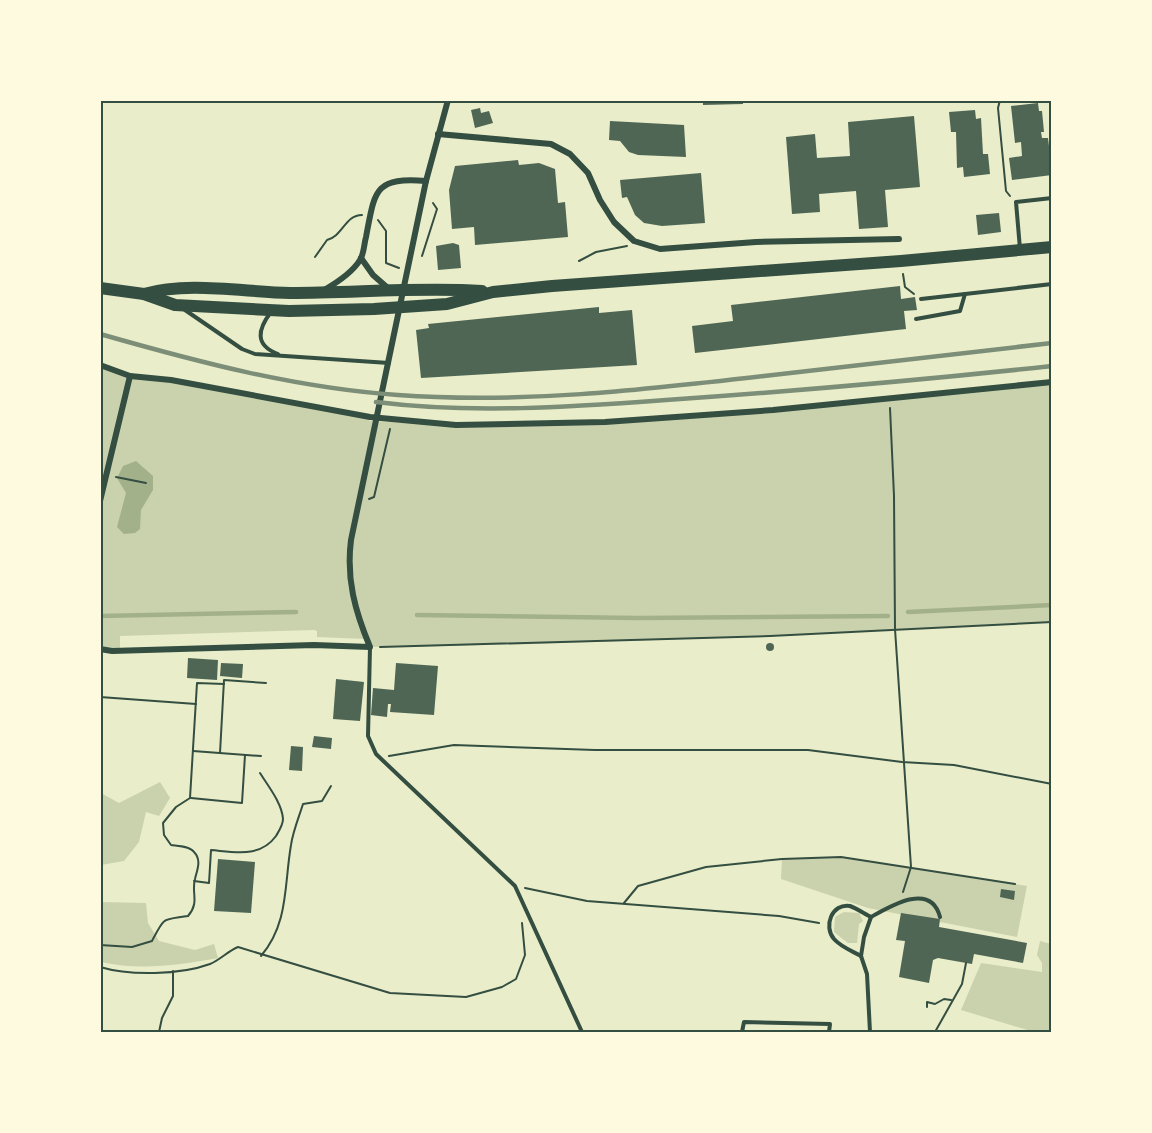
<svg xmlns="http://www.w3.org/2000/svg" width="1152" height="1133" viewBox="0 0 1152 1133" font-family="Cabin,sans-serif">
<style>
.green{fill:#cad2ad}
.water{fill:#a3b18a}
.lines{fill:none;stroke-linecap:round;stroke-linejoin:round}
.stream{stroke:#a3b18a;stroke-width:4.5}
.building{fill:#4f6655}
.path{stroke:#344e41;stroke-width:2}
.service{stroke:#344e41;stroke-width:4}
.minor{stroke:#344e41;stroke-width:6}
.primary{stroke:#344e41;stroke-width:12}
.rail{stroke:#7c8e77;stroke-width:4.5}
.neatline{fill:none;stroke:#344e41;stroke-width:2}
</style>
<rect width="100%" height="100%" fill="#e9edc9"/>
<!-- green -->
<g class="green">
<path d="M101,365L130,376L171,380L370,417L369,421L456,425L605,422L773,410L1051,382V622C824,633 597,645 370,647L366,639L317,637V631L314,630L120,636V651L101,649Z"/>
<polygon points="160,782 170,798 159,816 146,812 139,842 124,861 101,865 101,793 119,803"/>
<polygon points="841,857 1027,886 1017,937 868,908 781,879 782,859"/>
<path d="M101,902L146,903L148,923L159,941L195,950L214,944L218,958C178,965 141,971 101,962Z"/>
<polygon points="844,912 859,913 863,921 859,924 857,943 848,943 834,932 835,917"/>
<polygon points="1040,941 1051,944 1051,1032 1034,1032 961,1010 981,963 1042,972 1042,963 1037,955"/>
</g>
<!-- water -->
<polygon class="water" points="136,461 153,476 153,490 141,510 140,529 135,533 124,534 117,527 126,493 117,478 123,466"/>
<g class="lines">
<!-- stream -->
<g class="stream">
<polyline points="908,612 1052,605"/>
<polyline points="417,615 638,618 888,616"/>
<polyline points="100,616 296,612"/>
</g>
</g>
<!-- building -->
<g class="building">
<polygon points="703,100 743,100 743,104 703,105"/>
<polygon points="1038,103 1039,111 1042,111 1044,132 1041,132 1042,138 1048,138 1049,146 1052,146 1052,175 1012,180 1009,158 1022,156 1021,142 1015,143 1011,106"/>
<polygon points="480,108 481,113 489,111 493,123 475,128 471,110"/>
<polygon points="975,110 976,119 981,118 983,154 988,154 990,174 964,177 963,167 957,168 956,132 951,132 949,112"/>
<polygon points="914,116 920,187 885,190 888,227 859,229 856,191 819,194 820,212 792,214 786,137 815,134 817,158 850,156 848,122"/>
<polygon points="610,121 684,125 686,157 638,155 629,152 620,141 609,140"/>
<polygon points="518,160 519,165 539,163 555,169 558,203 565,202 568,237 475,245 474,227 452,229 449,190 455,166"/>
<polygon points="701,173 705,223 662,226 644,223 635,215 627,197 622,198 620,180"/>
<polygon points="999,213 1001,232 978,235 976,215"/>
<polygon points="453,243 459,245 461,268 438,270 436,246"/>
<polygon points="900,286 901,299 915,297 917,310 904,311 906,329 695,353 692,326 733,321 731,305"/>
<polygon points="599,307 599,313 632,310 637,365 421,378 416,330 429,328 428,324"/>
<circle cx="770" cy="647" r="4"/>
<polygon points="188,658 218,660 217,680 187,678"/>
<polygon points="221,663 243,664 242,678 220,676"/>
<polygon points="396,663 438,666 434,715 390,712 391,704 388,704 387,717 371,715 373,688 394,690"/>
<polygon points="336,679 364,682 360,721 333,719"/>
<polygon points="314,736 332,738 331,749 312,747"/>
<polygon points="291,746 303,747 302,771 289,770"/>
<polygon points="218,859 255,862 251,913 214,911"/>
<polygon points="1001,889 1015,891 1014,900 1000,897"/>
<polygon points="901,913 940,919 939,927 1027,943 1023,963 974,954 972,964 938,958 933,960 929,983 899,977 905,941 896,940"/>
</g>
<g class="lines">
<!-- path -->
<g class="path">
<polyline points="1000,100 998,108 1006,191 1010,196"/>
<polyline points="378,220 386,231 386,263 399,268"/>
<polyline points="422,256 437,209 433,203"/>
<path d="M315,257L327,240C343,236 345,215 362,215"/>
<polyline points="579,261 596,252 627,246"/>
<polyline points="903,274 905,287 914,294"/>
<polyline points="890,408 894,496 895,629 911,867 903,892"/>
<polyline points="116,477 146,483"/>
<polyline points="369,499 374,497 390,429"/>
<polyline points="380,647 770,636 1052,622"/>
<polyline points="100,697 196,704"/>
<polyline points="193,751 261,756"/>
<polyline points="220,753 224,680 266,683"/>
<polyline points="389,756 454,745 595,750 808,750 902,762 954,765 1052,784"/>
<polyline points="191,798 242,803 245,755"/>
<path d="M194,881L209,883L211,850C235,852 260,858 276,836C279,831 283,825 283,819C282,803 268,786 260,773"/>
<polyline points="525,888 587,901 779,916 819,923"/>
<polyline points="624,903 638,886 706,867 782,859 841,857 1015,884"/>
<path d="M100,945L132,947L152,941C165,916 162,920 188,916C200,902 191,893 195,879C197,870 202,860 194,852C190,846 178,846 171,845L164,835L163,823L176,807L190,798L197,683L224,684"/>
<path d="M261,956C289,923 284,885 291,845C293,831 299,817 303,804L322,801L331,786"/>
<path d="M100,967C130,976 180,975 210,964C220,960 228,951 238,947L390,993L466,997L502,987L516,979L525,955L522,923"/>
<polyline points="927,1007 927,1002 935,1004 944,999 951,1000"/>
<polyline points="159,1032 162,1018 173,996 173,971"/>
<polyline points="935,1032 962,984 966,963"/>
</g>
<!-- service -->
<g class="service">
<polyline points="1020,249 1016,202 1052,198"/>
<polyline points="921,299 1052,284"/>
<polyline points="185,310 242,349 255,354 389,363"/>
<path d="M271,312C258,329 254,345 278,354"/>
<polyline points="916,319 960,311 965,294"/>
<polyline points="370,647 368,736 376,754 515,886 582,1032"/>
<path d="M861,956C852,951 841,947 834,939C823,926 832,903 850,906C856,908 865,914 871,917"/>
<polyline points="742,1032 744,1022 830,1024 829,1032"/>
<path d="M870,1032L867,974L861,956L864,937L871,917C892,905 931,882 940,917"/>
</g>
<!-- minor -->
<g class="minor">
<polyline points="438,134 551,144 570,154 588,173 600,200 614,222 634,241 660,249 756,242 899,239"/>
<polyline points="361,258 373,275 389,289"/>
<path d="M324,290C338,282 352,273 360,260C364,254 364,244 366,237C375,190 374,177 426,181"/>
<polyline points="100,365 130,376 171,380 370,417 456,425 605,422 773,410 1052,382"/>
<polyline points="100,501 130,376"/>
<path d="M100,649L112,651L314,645L370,647C355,611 346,579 351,540L426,181L448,100"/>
</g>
<!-- primary -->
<g class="primary">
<polyline points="100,288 144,294 175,305 289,311 374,309 447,304 493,292 552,286 901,261 1052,247"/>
<path d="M144,294C188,281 243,292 290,293C354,293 419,287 482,291"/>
</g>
<!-- rail -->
<g class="rail">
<path d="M100,334C198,362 296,388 398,395C520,404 642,390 764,376C860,365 956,354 1052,343"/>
<path d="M376,402C472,414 570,407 666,400C795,391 923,380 1052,366"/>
</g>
</g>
<!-- border -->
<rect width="1152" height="1133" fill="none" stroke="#fefae0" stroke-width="204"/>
<rect x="102" y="102" width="948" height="929" class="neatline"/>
</svg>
